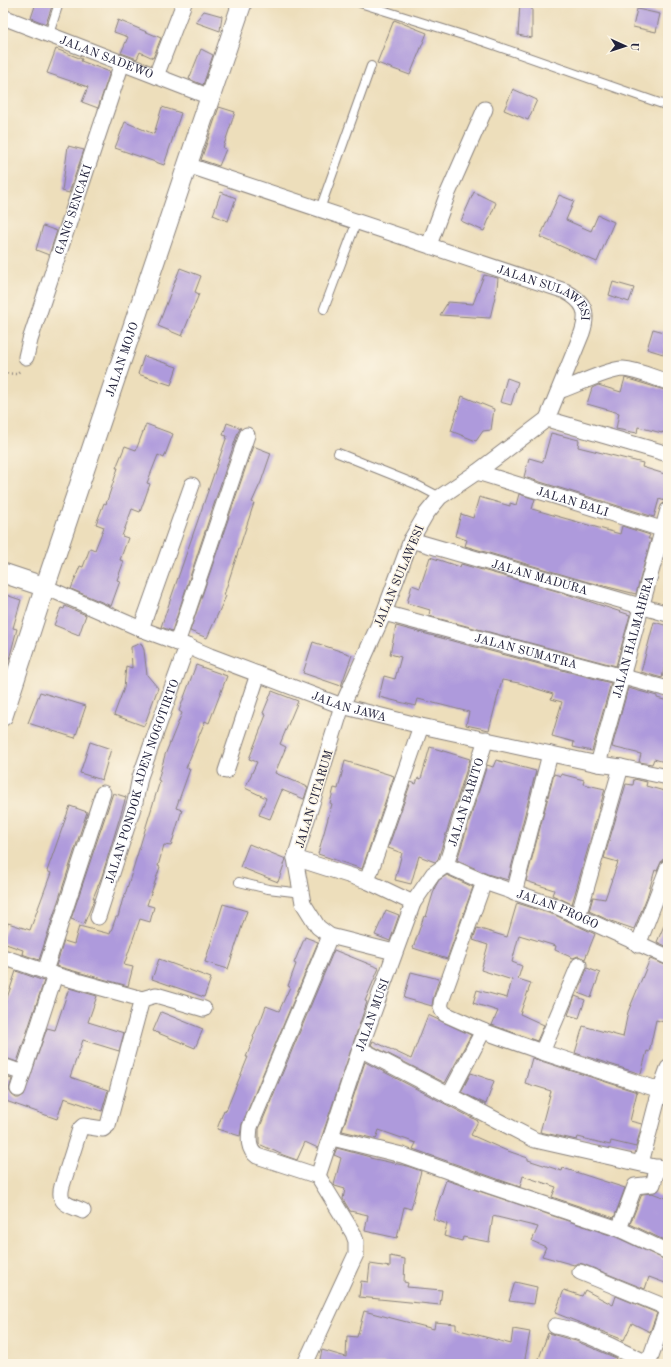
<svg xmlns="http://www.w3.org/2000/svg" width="671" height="1367" viewBox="0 0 671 1367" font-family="'Old Standard TT',serif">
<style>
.building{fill:#ae9adc}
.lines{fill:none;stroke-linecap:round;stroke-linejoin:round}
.service-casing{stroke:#88807b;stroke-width:10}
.minor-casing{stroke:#88807b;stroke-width:17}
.tertiary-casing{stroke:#88807b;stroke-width:21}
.path{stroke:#88807b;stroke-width:2.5;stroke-dasharray:1 3;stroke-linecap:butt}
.service{stroke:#fff;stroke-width:8}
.minor{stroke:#fff;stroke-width:15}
.tertiary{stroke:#fff;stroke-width:19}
.labels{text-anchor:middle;stroke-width:3;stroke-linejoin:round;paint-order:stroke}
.street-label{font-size:12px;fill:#22223b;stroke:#fcf5e5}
</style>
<rect width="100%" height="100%" fill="#fcf5e5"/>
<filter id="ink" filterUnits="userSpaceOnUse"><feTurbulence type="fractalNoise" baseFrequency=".025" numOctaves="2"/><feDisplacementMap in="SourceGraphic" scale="8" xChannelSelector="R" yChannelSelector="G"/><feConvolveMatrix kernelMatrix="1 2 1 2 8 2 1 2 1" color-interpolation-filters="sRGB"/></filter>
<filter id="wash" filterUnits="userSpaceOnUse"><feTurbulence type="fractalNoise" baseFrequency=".012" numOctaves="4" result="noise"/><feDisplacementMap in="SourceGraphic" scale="16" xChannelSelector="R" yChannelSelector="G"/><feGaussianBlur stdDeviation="0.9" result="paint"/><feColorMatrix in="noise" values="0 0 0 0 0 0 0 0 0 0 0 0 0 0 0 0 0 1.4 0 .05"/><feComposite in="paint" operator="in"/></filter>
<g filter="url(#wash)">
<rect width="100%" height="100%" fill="#eddebb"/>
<g id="blocks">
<!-- building -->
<g class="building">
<polygon points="36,3 53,3 46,24 31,18"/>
<polygon points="520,3 532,3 532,38 518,35"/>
<polygon points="637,9 660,14 656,32 633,27"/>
<polygon points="204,11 222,16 220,31 195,22"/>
<polygon points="118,20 161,38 153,58 140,52 137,59 121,53 128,37 114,32"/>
<polygon points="394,20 427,33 410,75 377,63"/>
<polygon points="56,49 82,59 81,61 110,72 98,108 82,102 88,87 47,73"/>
<polygon points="201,49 213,55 203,85 189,79"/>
<polygon points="513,89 537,100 528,120 504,110"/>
<polygon points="162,107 181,113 164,165 115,148 125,122 154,134"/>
<polygon points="219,107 235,112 223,148 226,149 219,166 201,160"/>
<polygon points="68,146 84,150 69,193 62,191"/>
<polygon points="221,192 236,198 228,221 213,215"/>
<polygon points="474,192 496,203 484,231 461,221"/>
<polygon points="559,195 574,201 566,220 591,231 598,215 614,222 597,262 540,237"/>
<polygon points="43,226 57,231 49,255 36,250"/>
<polygon points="180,268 201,276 195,292 199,294 182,336 158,326"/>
<polygon points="484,275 498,278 497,288 490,318 440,315 448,302 473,304"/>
<polygon points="613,282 634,288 629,302 609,295"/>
<polygon points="653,329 668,333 663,354 647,349"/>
<polygon points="144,356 177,367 171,385 138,374"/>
<polygon points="507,378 518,382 511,405 500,402"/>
<polygon points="625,378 668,391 668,434 662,432 662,433 638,427 637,433 616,429 619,413 587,404 592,388 598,385 621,392"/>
<polygon points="462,396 494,409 491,430 483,431 476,441 451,431"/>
<polygon points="227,423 241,428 238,432 172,631 161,627 227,436 223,435"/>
<polygon points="146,424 173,434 164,458 158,455 147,483 150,484 140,512 132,509 122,536 128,538 120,560 124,561 117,580 120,581 111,606 71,589 80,566 83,567 90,548 95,550 104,527 96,524 104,503 106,504 118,468 116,468 125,446 136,450"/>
<polygon points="551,433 579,440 578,447 643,463 642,467 668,475 668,490 665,501 659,499 654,517 524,477 529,458 543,462"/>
<polygon points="253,446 271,453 261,482 252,502 254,503 224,595 226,596 207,638 190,631"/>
<polygon points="519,494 535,499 532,509 620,534 622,526 650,535 648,539 651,539 636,594 588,582 465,546 467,540 455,536 461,514 473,518 479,497 510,506 510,503 516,505"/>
<polygon points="430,557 460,567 461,564 564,593 630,615 616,666 429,616 430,610 407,603 412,585 420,588"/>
<polygon points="3,594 21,600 13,628 17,629 7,667 3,666"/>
<polygon points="65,606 86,615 79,635 54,625 61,608 64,609"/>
<polygon points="654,622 668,626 668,651 662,678 641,672"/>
<polygon points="396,626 611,683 592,751 573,747 574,742 552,736 562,702 551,699 553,694 519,683 502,680 489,730 466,725 469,712 418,699 416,706 379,697 384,676 395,679 401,657 390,654"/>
<polygon points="313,642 352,655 341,686 303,673"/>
<polygon points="141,643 144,650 147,675 158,688 144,726 114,715 124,688 126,666 132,668 131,647"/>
<polygon points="196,665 227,676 209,723 205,721 186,768 190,769 176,808 182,810 171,846 164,845 158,866 160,867 147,905 154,907 150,922 140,919 124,965 133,967 128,986 56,966 64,941 74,944 79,926 110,934 116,917 118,917 123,898 124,898 160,781 158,780 165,755 182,713 179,711"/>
<polygon points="628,688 657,696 657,698 668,701 668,763 654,759 652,764 639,762 641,754 612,747"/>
<polygon points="272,691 298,701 280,744 286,747 275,773 308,787 304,799 282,790 270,819 259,815 266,798 245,788 257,762 249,759 266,715 263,713"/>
<polygon points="40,692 86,706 75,738 28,723"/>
<polygon points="90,742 111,749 102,780 80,773"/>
<polygon points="430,747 470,759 438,859 435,862 419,856 411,884 395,880 402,853 388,848 411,782 416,784 418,778 421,779"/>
<polygon points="496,760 536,771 508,880 487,874 457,860 487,765 493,767"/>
<polygon points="345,761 394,776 362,869 318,854 332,804 330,803 334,788 338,789"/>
<polygon points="554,774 561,776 561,774 584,780 583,784 605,789 572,904 552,895 554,890 526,881"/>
<polygon points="634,779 647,782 646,786 668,792 668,858 662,860 657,871 655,870 647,897 634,929 608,920 589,911 593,897 605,899 618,862 604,858 626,784 633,785"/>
<polygon points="113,793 126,797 102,876 93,898 95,898 94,900 84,924 71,919"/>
<polygon points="70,806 87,812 39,960 22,954 23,950 3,943 3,937 8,923 30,930 51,873 47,871"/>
<polygon points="249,844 286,859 278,882 240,867"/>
<polygon points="447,875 473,887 447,959 413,948 424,916 426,917 435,887 439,880"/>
<polygon points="517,903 555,915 595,934 585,959 578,956 573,958 555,950 556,946 519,935 512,962 522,966 518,979 531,983 520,1014 544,1025 537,1041 492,1025 498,1011 473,1003 477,990 507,998 512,980 481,970 488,945 473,940 477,928 507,937"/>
<polygon points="223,904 247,911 228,969 205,962"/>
<polygon points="386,910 399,915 390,941 375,935"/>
<polygon points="668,916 668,947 657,942"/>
<polygon points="305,937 318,942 242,1124 240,1136 217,1129 224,1110 226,1111 248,1057 246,1057 254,1038 253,1037 258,1025 259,1025 266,1006 279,1011 290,987 288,986 296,964 294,963"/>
<polygon points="334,950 379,968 365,1001 367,1002 318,1148 305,1142 297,1160 283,1155 259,1144 259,1129"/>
<polygon points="159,959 211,978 204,997 152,979"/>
<polygon points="650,959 668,966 668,1023 656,1020 649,1052 647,1051 641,1074 575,1053 583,1026 623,1037 628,1012"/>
<polygon points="587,968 600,973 591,998 578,993"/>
<polygon points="16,971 44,981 17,1062 3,1057 3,1010"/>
<polygon points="411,972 439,979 433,999 432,1006 404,998"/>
<polygon points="69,988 97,996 88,1022 124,1033 119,1051 83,1040 70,1077 108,1090 102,1111 64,1098 57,1119 3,1100 3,1076 12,1079 9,1090 12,1095 16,1098 19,1098 24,1095 47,1028 55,1030"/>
<polygon points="575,996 585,1000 579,1018 568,1015"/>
<polygon points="161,1012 203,1029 195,1048 153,1031"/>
<polygon points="428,1015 471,1035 445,1083 371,1045 373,1041 411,1059"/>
<polygon points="532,1058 637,1092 630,1121 642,1124 636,1147 611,1141 610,1145 578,1137 577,1140 540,1132 551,1091 525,1083"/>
<polygon points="365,1062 478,1121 471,1135 505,1150 528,1158 528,1160 562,1171 563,1168 625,1188 614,1218 552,1197 556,1187 523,1176 520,1187 413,1149 416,1143 379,1130 376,1139 342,1131"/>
<polygon points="471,1073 494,1081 486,1104 461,1092"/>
<polygon points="337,1148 370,1157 370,1158 407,1166 421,1171 411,1209 404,1207 397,1238 365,1231 368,1215 350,1211 343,1199 345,1189 335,1186 334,1185 341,1158 334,1155"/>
<polygon points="446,1180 616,1237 668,1261 668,1284 649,1277 645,1289 583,1264 578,1263 574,1265 542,1256 546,1247 532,1241 538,1227 493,1216 489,1242 463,1237 462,1241 444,1236 447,1224 433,1219"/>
<polygon points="652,1193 668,1199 668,1242 630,1224 642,1194"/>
<polygon points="390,1256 405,1259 404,1282 408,1283 407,1287 442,1290 440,1305 359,1297 361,1281 368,1282 370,1264 390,1267"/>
<polygon points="515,1282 537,1287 534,1304 509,1301"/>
<polygon points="564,1290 582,1296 585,1290 613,1305 616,1296 657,1313 650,1332 632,1323 624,1340 555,1313"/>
<polygon points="364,1311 434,1329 435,1322 456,1324 456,1329 511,1344 513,1329 530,1332 524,1364 319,1364 322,1350 346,1357 347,1336 357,1337"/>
<polygon points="548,1333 576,1341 616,1358 613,1364 537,1364"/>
</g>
</g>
</g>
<g filter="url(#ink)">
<use href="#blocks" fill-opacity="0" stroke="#88807b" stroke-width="1"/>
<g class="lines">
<!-- service casing -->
<g class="service-casing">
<g id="service">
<polyline points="360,3 485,42 668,106"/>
<polyline points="49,34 59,3"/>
<polyline points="320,209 371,66"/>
<polyline points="324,309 357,221"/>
<polyline points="338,453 415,484 440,497"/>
<polyline points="239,882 268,889 302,893"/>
</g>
</g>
<!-- minor casing -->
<g class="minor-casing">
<g id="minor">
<path id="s1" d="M3,17L210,97"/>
<polyline points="156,76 184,3"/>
<path id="s2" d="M187,165L565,291C585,302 589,312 582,333L547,419L477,472L440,497L426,514L411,540L384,613L342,706L295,858L303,903L318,927L330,936L394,952"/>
<polyline points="429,245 448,193 485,109"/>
<path id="s3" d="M26,357L30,340L122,63"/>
<path d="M559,391C574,386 609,369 623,369C638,370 654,378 668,382"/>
<polyline points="547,419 668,454"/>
<path id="s4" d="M477,472L668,531"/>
<path id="s5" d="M411,540L668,614"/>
<path id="s6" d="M45,587L141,629L187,646L210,656L342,706L421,726L598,764L621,767L668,777"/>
<path id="s7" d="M384,613L668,689"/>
<polyline points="141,629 192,485"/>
<polyline points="177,643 247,435"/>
<path id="s8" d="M598,764L668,510"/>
<polyline points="226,771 258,674"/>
<polyline points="295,858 367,881 421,726"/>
<path id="s9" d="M446,865L484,882L558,907L668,957"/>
<path id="s10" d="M446,865L486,739"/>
<polyline points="367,881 413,903"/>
<path d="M484,882L442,999C440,1005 440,1009 445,1014L483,1031L542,1052L660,1090"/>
<polyline points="514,893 550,754"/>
<path id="s11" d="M98,917L135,802L140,777L187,646"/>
<polyline points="578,917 621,767"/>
<polyline points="638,945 668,867"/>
<polyline points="3,957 55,975 142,999 156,995 204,1009"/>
<polyline points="45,971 103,793"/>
<polyline points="360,1049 535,1140 668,1170"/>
<polyline points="542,1052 579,965"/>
<polyline points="3,1066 23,1073"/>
<polyline points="18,1089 55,975"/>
<polyline points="449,1096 483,1031"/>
<polyline points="332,1138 402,1155 490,1186 619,1229 635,1186 653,1184 658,1167"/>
<polyline points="641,1163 660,1090 668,1068"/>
<path id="s12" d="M318,1176L360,1049L413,903L433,874L446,865"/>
<path d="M83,1211C69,1205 57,1204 62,1186L80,1129L83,1126L103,1129L108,1125L142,999"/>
<polyline points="619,1229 668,1252"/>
<polyline points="580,1272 668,1308"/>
<path d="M555,1326C588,1332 617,1350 648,1363"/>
<path d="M305,1364L356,1254V1241L353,1233L318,1176L257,1156C247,1149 249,1137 250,1127L330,936"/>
<polyline points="648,1364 668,1308"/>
</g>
</g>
<!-- tertiary casing -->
<g class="tertiary-casing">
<g id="tertiary">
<polyline points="3,573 45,587"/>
<path id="s13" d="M3,716L45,587L242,3"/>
</g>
</g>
<!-- path -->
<polyline class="path" points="3,373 16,374 21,370"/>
<!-- service -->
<use href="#service" class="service"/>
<!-- minor -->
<use href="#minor" class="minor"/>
<!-- tertiary -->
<use href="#tertiary" class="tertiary"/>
</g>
</g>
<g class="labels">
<!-- street labels -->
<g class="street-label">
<text dy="4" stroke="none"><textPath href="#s1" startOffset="111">JALAN SADEWO</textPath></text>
<text dy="4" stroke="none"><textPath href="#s3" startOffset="155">GANG SENCAKI</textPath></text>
<text dy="4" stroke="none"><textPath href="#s2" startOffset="382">JALAN SULAWESI</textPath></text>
<text dy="4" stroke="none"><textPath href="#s13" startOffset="376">JALAN MOJO</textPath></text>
<text dy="4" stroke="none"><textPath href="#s4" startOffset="100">JALAN BALI</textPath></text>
<text transform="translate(399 576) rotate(-67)" y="4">JALAN SULAWESI</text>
<text dy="4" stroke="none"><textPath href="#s5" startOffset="134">JALAN MADURA</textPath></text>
<text dy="4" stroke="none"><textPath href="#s8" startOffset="132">JALAN HALMAHERA</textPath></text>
<text dy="4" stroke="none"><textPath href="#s7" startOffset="147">JALAN SUMATRA</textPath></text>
<text dy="4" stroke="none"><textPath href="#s6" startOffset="327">JALAN JAWA</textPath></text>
<text dy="4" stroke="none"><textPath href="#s11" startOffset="143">JALAN PONDOK ADEN NOGOTIRTO</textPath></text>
<text transform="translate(314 799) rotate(-73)" y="4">JALAN CITARUM</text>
<text dy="4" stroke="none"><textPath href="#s10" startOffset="66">JALAN BARITO</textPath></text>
<text dy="4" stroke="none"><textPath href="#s9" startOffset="120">JALAN PROGO</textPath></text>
<text dy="4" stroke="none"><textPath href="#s12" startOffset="170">JALAN MUSI</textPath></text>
</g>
</g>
<!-- margin -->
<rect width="671" height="1367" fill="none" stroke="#fcf5e5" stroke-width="16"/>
<!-- north arrow -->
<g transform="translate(625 46) rotate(93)" stroke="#fcf5e5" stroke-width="3" paint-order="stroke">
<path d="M0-3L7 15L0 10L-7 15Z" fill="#22223b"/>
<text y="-6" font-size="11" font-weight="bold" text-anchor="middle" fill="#22223b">U</text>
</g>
</svg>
